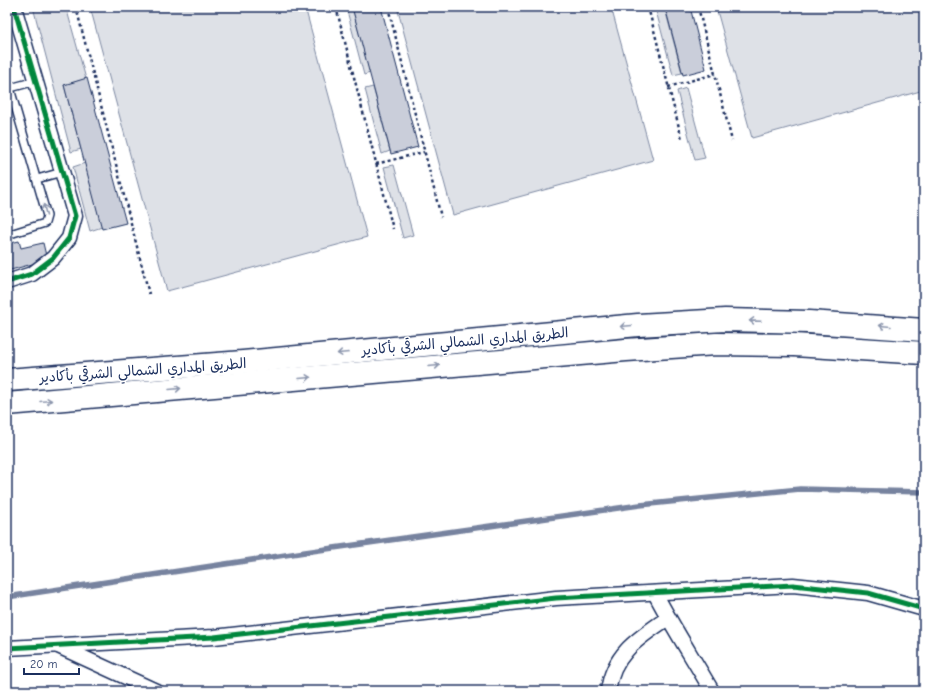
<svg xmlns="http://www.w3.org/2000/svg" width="931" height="698" viewBox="0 0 931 698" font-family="'Comic Neue','Playpen Sans Arabic',sans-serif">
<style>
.green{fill:#dee1e7;stroke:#7c88a2}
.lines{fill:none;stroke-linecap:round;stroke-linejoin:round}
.stream{stroke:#77839f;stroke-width:5.5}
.building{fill:#caceda;stroke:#1b2f5e}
.service-casing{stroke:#1b2f5e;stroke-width:10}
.minor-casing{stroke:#1b2f5e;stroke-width:17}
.trunk-casing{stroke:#1b2f5e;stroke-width:25}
.path{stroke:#1b2f5e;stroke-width:2.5;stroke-dasharray:3 3;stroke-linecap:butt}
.service{stroke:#fff;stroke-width:7}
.minor{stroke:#fff;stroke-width:14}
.trunk{stroke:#fff;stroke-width:22}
.cycleway-casing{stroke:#fff;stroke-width:8}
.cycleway{stroke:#00873e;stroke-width:5}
.oneway{stroke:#8d97ae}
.labels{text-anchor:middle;stroke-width:3;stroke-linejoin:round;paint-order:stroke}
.street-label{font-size:14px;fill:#1b2f5e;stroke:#fff}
</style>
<rect width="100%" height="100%" fill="#fff"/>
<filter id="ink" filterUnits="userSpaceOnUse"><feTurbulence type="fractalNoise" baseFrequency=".025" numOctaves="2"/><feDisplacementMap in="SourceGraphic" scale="8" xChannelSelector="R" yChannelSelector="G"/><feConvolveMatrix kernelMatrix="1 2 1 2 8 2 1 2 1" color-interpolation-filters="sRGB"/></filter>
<g filter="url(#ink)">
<!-- green -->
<g class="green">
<polygon points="33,7 66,7 86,79 64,85 81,149 71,152"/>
<polygon points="90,7 305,7 367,237 167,291"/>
<polygon points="346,7 352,7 370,73 364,75"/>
<polygon points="397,7 611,7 653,160 453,215"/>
<polygon points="716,7 924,7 924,90 752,138"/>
<polygon points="665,9 682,73 673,75 656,11"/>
<polygon points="373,87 390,151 382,154 365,89"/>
<polygon points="686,88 705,158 695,160 677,91"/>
<polygon points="85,163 102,227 90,231 73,167"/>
<polygon points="394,165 413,235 403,238 384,167"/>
</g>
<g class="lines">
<!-- stream -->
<polyline class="stream" points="7,597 305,552 640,505 800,489 924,492"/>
</g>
<!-- building -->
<g class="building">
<polygon points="352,7 381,7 418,147 391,154"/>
<polygon points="665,7 690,7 706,69 683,75"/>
<polygon points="87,78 126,223 102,229 64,85"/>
<polygon points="19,241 21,248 43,243 47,260 7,271 7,244"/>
</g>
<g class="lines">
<!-- service casing -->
<g class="service-casing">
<g id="service">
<polyline points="7,78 47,216 45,223 7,235"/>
<polyline points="10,88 36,81"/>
<polyline points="37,179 62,172"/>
</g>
</g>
<!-- minor casing -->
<g class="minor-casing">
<g id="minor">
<polyline points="7,282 32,274 53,258 69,238 75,216 14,7"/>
<path d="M655,593C672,626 693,658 712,691"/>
<polyline points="58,646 156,691"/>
<polyline points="7,648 214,637 556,598 793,585 868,593 924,609"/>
<path d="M608,691C613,653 639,638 668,618"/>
</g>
</g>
<!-- trunk casing -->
<g class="trunk-casing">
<g id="trunk">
<polyline points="7,380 243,362 638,325 725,320 809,322 924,330"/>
<polyline points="7,404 626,350 716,344 794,345 924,353"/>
</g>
</g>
<!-- path -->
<g class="path">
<polyline points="76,7 149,294"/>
<polyline points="336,7 393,229"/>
<polyline points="388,7 441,217"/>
<polyline points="648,7 682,139"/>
<polyline points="698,7 732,141"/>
<polyline points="668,87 715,74"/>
<polyline points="376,164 424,152"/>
</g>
<!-- service -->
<use href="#service" class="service"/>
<!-- minor -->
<use href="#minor" class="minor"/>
<!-- trunk -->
<use href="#trunk" class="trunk"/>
<!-- cycleway casing -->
<g class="cycleway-casing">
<g id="cycleway">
<polyline points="7,282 32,274 53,258 69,238 75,216 14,7"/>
<polyline points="7,648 214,637 556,598 793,585 868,593 924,609"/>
</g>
</g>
<!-- cycleway -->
<use href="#cycleway" class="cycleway"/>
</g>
<!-- one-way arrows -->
<defs><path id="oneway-shaft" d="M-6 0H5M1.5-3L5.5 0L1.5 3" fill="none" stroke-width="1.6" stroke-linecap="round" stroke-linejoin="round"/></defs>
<g class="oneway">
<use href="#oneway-shaft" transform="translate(45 210) rotate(-104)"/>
<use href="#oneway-shaft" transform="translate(755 321) rotate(-178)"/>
<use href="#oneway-shaft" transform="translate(626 326) rotate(175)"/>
<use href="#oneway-shaft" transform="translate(885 326) rotate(-175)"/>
<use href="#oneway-shaft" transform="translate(343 353) rotate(175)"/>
<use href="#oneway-shaft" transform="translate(434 366) rotate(-5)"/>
<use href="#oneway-shaft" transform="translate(305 378) rotate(-5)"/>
<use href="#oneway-shaft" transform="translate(175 389) rotate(-5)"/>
<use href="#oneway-shaft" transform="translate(46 401) rotate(-5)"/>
</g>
</g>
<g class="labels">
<!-- street labels -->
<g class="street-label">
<text transform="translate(465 341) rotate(-5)" y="5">الطريق المداري الشمالي الشرقي بأكادير</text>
<text transform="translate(143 370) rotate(-4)" y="5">الطريق المداري الشمالي الشرقي بأكادير</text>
</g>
</g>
<!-- margin -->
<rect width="931" height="698" fill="none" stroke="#fff" stroke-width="24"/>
<rect x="12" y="12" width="907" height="674" fill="none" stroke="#1b2f5e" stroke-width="1.5" filter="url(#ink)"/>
<!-- scale -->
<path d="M24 668v6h55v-6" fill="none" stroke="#1b2f5e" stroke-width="2"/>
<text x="30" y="668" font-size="12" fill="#1b2f5e" stroke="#ffffff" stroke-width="3" paint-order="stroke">20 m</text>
</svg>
